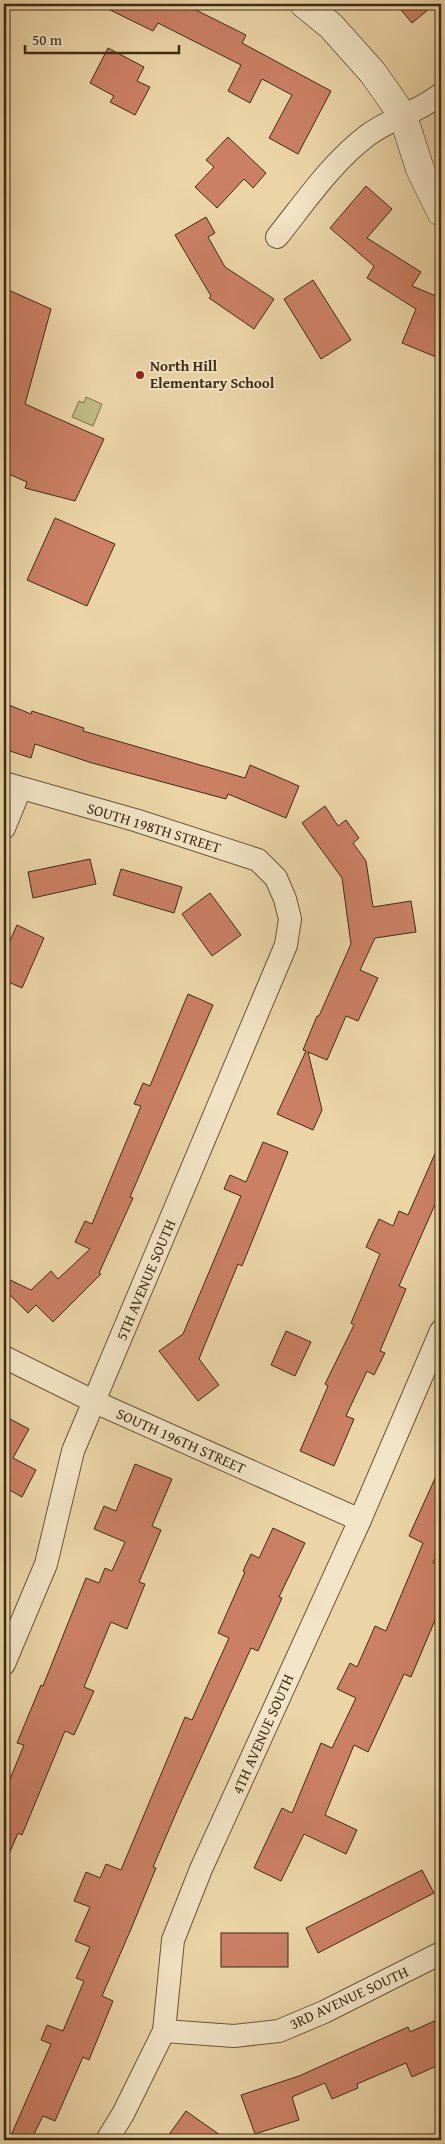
<svg xmlns="http://www.w3.org/2000/svg" width="445" height="2144" viewBox="0 0 445 2144" font-family="'Gentium Book Plus',serif">
<style>
.green{fill:#c0bb82;stroke:#7e734b}
.building{fill:#cb8065;stroke:#3d2b14}
.lines{fill:none;stroke-linecap:round;stroke-linejoin:round}
.street-casing{stroke:#685639;stroke-width:24}
.secondary-casing{stroke:#3d2b14;stroke-width:29}
.street{stroke:#f2e4c6;stroke-width:22}
.secondary{stroke:#f2e4c6;stroke-width:28}
.poi-dot{fill:#8f2418;stroke:#f2e4c6;stroke-width:2}
.labels{text-anchor:middle;stroke-width:4;stroke-linejoin:round;paint-order:stroke}
.poi-label{font-size:15px;font-weight:bold;fill:#3d2b14;stroke:#f2e4c6;text-anchor:start}
.street-label{font-size:15px;fill:#3d2b14;stroke:#f2e4c6}
</style>
<rect width="100%" height="100%" fill="#ebd5a7"/>
<filter id="stains"><feTurbulence type="fractalNoise" baseFrequency=".004" numOctaves="4"/><feColorMatrix values="0 0 0 0 .2 0 0 0 0 .09 0 0 0 0 .02 0 0 0 .5 -.17"/></filter>
<radialGradient id="worn" r=".72"><stop offset=".6" stop-color="#630" stop-opacity="0"/><stop offset="1" stop-color="#630" stop-opacity=".3"/></radialGradient>
<!-- green -->
<polygon class="green" points="86,397 102,404 93,426 72,417 79,401 84,403"/>
<!-- building -->
<g class="building">
<polygon points="98,4 184,4 246,35 242,43 331,91 298,154 269,138 292,95 262,79 250,103 228,91 241,65 158,23 153,31"/>
<polygon points="396,4 435,4 412,23"/>
<polygon points="108,48 144,67 137,81 150,87 135,115 110,102 114,96 90,83"/>
<polygon points="228,137 266,173 253,188 244,179 217,208 195,187 214,167 206,160"/>
<polygon points="366,186 392,209 367,238 421,272 412,286 441,298 441,359 402,343 416,309 367,278 374,266 330,228"/>
<polygon points="206,217 215,233 208,237 225,267 274,299 254,329 209,298 211,296 175,235"/>
<polygon points="313,280 351,340 321,359 284,299"/>
<polygon points="4,288 51,309 25,404 104,439 75,501 25,488 27,482 4,472"/>
<polygon points="55,518 115,544 87,606 27,580"/>
<polygon points="4,703 31,714 32,711 84,728 83,731 245,778 250,765 299,786 286,818 228,794 226,799 92,763 35,744 31,758 4,749"/>
<polygon points="325,806 338,826 346,820 359,838 353,843 366,861 373,907 411,901 416,932 375,938 360,970 378,978 358,1021 346,1016 327,1060 308,1052 322,1110 313,1130 277,1114 306,1051 303,1050 317,1016 319,1016 351,944 342,878 302,823"/>
<polygon points="90,859 96,884 33,898 28,872"/>
<polygon points="121,869 182,887 174,913 113,895"/>
<polygon points="210,893 241,935 212,956 182,914"/>
<polygon points="17,925 44,938 22,988 4,980 4,954"/>
<polygon points="188,994 213,1005 130,1197 133,1198 99,1273 101,1274 53,1322 36,1305 28,1313 4,1289 4,1277 31,1290 51,1271 58,1279 90,1249 75,1242 85,1221 92,1224 141,1106 134,1104 143,1083 150,1086"/>
<polygon points="441,1140 441,1191 399,1286 406,1289 380,1351 385,1353 374,1375 367,1371 346,1416 354,1419 334,1466 300,1451 328,1386 325,1384 354,1325 351,1323 380,1254 366,1247 379,1219 393,1226 399,1211 408,1215"/>
<polygon points="263,1142 288,1152 242,1266 238,1264 199,1359 219,1385 198,1401 159,1351 183,1334 241,1196 224,1189 230,1175 246,1182"/>
<polygon points="286,1331 311,1342 295,1376 271,1365"/>
<polygon points="10,1419 29,1429 13,1458 36,1470 22,1497 4,1487 4,1430"/>
<polygon points="135,1464 172,1479 152,1526 161,1530 139,1582 145,1584 127,1629 111,1622 84,1687 94,1691 74,1735 65,1731 22,1835 18,1833 4,1866 4,1776 10,1779 24,1745 17,1743 41,1685 43,1686 86,1578 99,1583 105,1568 112,1571 125,1542 94,1529 104,1506 116,1511"/>
<polygon points="441,1465 441,1545 433,1563 441,1566 441,1606 411,1677 404,1674 368,1752 354,1745 325,1815 357,1830 346,1854 304,1834 281,1881 254,1868 282,1808 292,1813 321,1743 332,1748 356,1698 337,1689 350,1663 357,1667 375,1626 386,1631 423,1543 409,1536"/>
<polygon points="273,1528 305,1543 279,1597 282,1598 258,1651 251,1648 179,1806 153,1867 156,1868 131,1929 102,1996 113,2001 89,2060 83,2057 55,2121 43,2116 31,2140 9,2140 51,2044 41,2040 47,2025 63,2031 84,1981 76,1978 90,1947 75,1941 90,1907 74,1901 86,1872 100,1878 106,1864 121,1870 185,1717 192,1720 229,1638 218,1633 245,1572 243,1571 251,1554 259,1558"/>
<polygon points="422,1870 434,1893 318,1953 306,1928"/>
<rect x="221" y="1933" width="67" height="34"/>
<polygon points="441,2018 441,2064 412,2077 406,2063 357,2084 358,2088 332,2099 325,2083 292,2097 299,2120 255,2134 241,2095 299,2076 408,2027 410,2032"/>
<polygon points="186,2111 227,2140 165,2140"/>
</g>
<g class="lines">
<!-- street casing -->
<g class="street-casing">
<g id="street">
<path d="M277,237C305,202 332,162 368,135C391,118 419,112 441,94"/>
<polyline points="4,783 135,820 258,860 276,878 285,899 290,919 286,945 73,1451 46,1564 4,1664"/>
<polyline points="4,828 20,789"/>
<polyline points="4,1357 95,1402 360,1520"/>
<polyline points="164,2031 234,2036 279,2031 324,2012 441,1953"/>
<polyline points="107,2140 123,2114 164,2031 173,1940 201,1869 360,1520 441,1331"/>
</g>
</g>
<!-- secondary casing -->
<g class="secondary-casing">
<polyline id="secondary" points="304,4 331,26 373,73 403,116 420,169 441,212"/>
</g>
<!-- street -->
<use href="#street" class="street"/>
<!-- secondary -->
<use href="#secondary" class="secondary"/>
</g>
<!-- markers -->
<circle class="poi-dot" cx="140" cy="375" r="5"/>
<g class="labels">
<!-- poi labels -->
<g class="poi-label">
<text x="150" y="371">North Hill<tspan x="150" dy="17">Elementary School</tspan></text>
</g>
<!-- street labels -->
<g class="street-label">
<text transform="translate(154 828) rotate(17)" y="5">SOUTH 198TH STREET</text>
<text transform="translate(146 1280) rotate(-67)" y="5">5TH AVENUE SOUTH</text>
<text transform="translate(181 1441) rotate(24)" y="5">SOUTH 196TH STREET</text>
<text transform="translate(263 1734) rotate(-66)" y="5">4TH AVENUE SOUTH</text>
<text transform="translate(349 1998) rotate(-25)" y="5">3RD AVENUE SOUTH</text>
</g>
</g>
<!-- margin -->
<rect width="445" height="2144" fill="none" stroke="#ebd5a7" stroke-width="20"/>
<rect x="5" y="5" width="435" height="2134" fill="none" stroke="#3d2b14" stroke-width="2.5"/>
<rect x="10" y="10" width="425" height="2124" fill="none" stroke="#3d2b14"/>
<!-- scale -->
<path d="M25 45v8h154v-8" fill="none" stroke="#3d2b14" stroke-width="2.5"/>
<text x="32" y="45" font-size="15" fill="#3d2b14" stroke="#f2e4c6" stroke-width="4" paint-order="stroke">50 m</text>
<rect width="100%" height="100%" filter="url(#stains)"/>
<rect width="100%" height="100%" fill="url(#worn)"/>
</svg>
